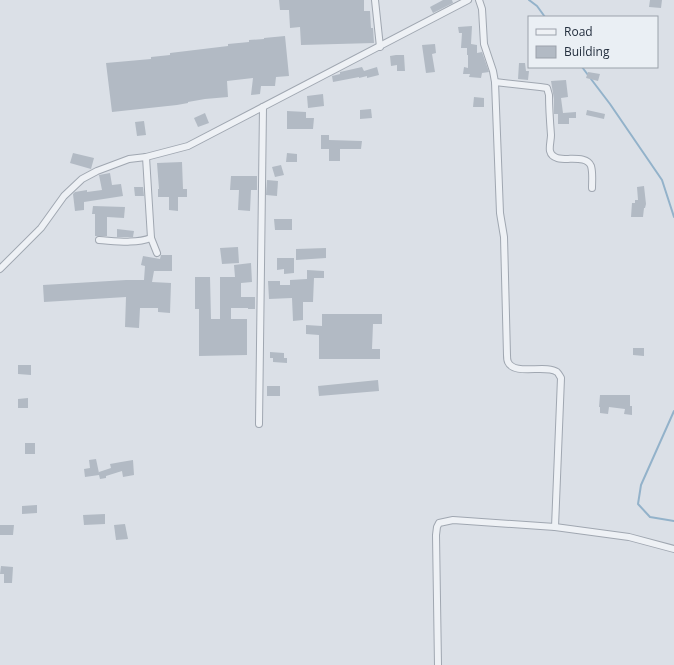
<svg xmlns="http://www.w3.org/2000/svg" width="674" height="665" viewBox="0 0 674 665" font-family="'Open Sans',sans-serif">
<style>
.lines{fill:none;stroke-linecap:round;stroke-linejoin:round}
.stream{stroke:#93b2ca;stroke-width:2}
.building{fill:#b2bac4}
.minor-casing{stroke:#a0a7b1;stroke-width:8}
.minor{stroke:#eef1f5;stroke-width:6}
</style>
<rect width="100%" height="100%" fill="#dbe0e7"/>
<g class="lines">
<!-- stream -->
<g class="stream">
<polyline points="529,0 537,6 545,17"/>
<polyline points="582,67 588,75"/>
<polyline points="591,79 610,104 662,180 674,217"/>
<polyline points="674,411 641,485 638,504 650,517 674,521"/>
</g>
</g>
<!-- building -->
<g class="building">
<polygon points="279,0 364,0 364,11 370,11 371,28 373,28 374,43 301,45 300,27 290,28 289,10 280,10"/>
<polygon points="443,0 452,0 453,3 433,13 430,7"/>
<polygon points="650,0 662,0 661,8 649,7"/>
<polygon points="472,26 471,44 477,45 477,53 482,52 489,72 482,73 481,78 469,77 470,74 463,74 464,67 468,68 468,55 467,55 467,48 461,48 462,33 459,33 458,27"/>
<polygon points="285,36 289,76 276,77 275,86 261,86 260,94 251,95 253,78 227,81 228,97 205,99 188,102 188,103 177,105 112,112 106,63 151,59 151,57 170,55 170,53 228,46 228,44 249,42 249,40 264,39 264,38"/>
<polygon points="435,44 436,53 432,54 435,72 426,73 422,45"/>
<polygon points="396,55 404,55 405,71 397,71 397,65 391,66 390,56"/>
<polygon points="519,63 525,63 526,71 529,71 528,80 518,79"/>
<polygon points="362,67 364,71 377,67 379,75 367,78 367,76 359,78 359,77 333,82 332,76 340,74 340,72"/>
<polygon points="588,72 600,74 598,81 586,78"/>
<polygon points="566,80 568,97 561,98 563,113 576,112 576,118 569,118 569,124 558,124 558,114 554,114 554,99 551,81"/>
<polygon points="323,94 324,106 308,108 307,96"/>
<polygon points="474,97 484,98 484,107 473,107"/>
<polygon points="371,109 372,118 360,119 360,110"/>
<polygon points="587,110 605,114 604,119 586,115"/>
<polygon points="287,111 306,112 306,118 314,118 313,129 287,129"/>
<polygon points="205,113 209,123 198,127 194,118"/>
<polygon points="144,121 146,135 137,136 135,122"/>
<polygon points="321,135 329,135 329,140 362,141 361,149 340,149 340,161 329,161 329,149 321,149"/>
<polygon points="73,153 94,158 91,169 70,163"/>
<polygon points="287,153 297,154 297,162 286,162"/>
<polygon points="182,162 183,189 187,189 187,197 178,197 178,211 169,210 169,197 158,197 158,189 159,189 157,163"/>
<polygon points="281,165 284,175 275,177 272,167"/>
<polygon points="110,173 112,185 121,184 123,196 84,202 84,210 75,211 73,194 75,192 87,190 87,192 102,190 99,175"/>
<polygon points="231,176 257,176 257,190 251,190 250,211 238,210 239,190 230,190"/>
<polygon points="267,180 278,181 277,196 266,195"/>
<polygon points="644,186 646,204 645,208 644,208 643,217 631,217 632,203 635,203 635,200 638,200 637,187"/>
<polygon points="134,187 143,187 144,196 135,196"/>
<polygon points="93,206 125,207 124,218 107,217 107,236 95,236 95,214 92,214"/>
<polygon points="274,219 292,219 292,230 275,230"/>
<polygon points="117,229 134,231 133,237 117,237"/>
<polygon points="238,247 239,263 222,264 220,248"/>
<polygon points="326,248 326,258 296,260 296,249"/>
<polygon points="161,255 172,255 172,271 154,271 152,282 171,283 170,313 158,312 158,308 140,308 139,328 125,327 126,297 44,302 43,285 126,280 144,280 145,266 141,265 143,256 160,259"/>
<polygon points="277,258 294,258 294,273 284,274 284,269 277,270"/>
<polygon points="251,263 252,282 241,283 241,297 255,297 255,309 248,309 248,308 231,308 231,319 247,319 247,355 199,356 199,309 195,309 195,277 210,277 211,319 220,319 220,277 235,277 234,265"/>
<polygon points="307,270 324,271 324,278 314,278 313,302 303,302 303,320 293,321 292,298 269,299 268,281 280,281 280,285 290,285 290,280 307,279"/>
<polygon points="322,314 382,314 382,324 373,324 372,349 380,349 380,359 319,359 319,335 306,334 306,325 322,326"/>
<polygon points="633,348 644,348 644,356 633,355"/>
<polygon points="270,352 284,353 284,358 287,358 287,363 273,362 273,358 270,358"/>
<polygon points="18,365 31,365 31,375 18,374"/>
<polygon points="378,380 379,391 319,396 318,386"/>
<rect x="267" y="386" width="13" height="10"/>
<polygon points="600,395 630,395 630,406 632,406 632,415 624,414 625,409 609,407 608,414 600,413 600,407 599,407"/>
<polygon points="28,398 28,408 18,408 18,399"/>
<rect x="25" y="443" width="10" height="11"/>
<polygon points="96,459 99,473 99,472 111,468 110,464 121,462 133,460 134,475 123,477 122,471 106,476 106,478 100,479 99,475 85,477 84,469 90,468 89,460"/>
<polygon points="37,505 37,513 22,514 22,506"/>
<polygon points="105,514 105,524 84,525 83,515"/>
<polygon points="125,524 128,539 116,540 114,525"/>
<polygon points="0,525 14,525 13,535 0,535"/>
<polygon points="1,566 13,567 12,583 4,583 4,574 0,574"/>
</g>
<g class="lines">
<!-- minor casing -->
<g class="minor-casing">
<g id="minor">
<polyline points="375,0 380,47"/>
<path d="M479,0L482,9L484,44L493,71L495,82L500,213L504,237L507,355C507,358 507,360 508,362C514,376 546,364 557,372C559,374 559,375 561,378L555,527"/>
<path d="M495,82L540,87L547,88L549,95C549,108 550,122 551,135C551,140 549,147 550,151C554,167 585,151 591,166C593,173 592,181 592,188"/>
<polyline points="146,157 151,238 157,253"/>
<path d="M99,240C116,241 135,244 151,238"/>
<polyline points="0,269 41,228 64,196 82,179 97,171 129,159 146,157 188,146 468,0"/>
<polyline points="259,424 263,107"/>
<polyline points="438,665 436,535 437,527 439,523 453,520 555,527 629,537 674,549"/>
</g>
</g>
<!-- minor -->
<use href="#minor" class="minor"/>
</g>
<!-- legend -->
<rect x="528" y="16" width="130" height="52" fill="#eaeff4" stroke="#9ba2ab"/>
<rect x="536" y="29" width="20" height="6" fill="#eef1f5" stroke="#9ba2ab"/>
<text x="564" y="36" font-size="12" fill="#242f3e">Road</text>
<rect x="536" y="46" width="20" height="12" fill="#b2bac4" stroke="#9ba2ab"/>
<text x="564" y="56" font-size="12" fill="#242f3e">Building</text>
</svg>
